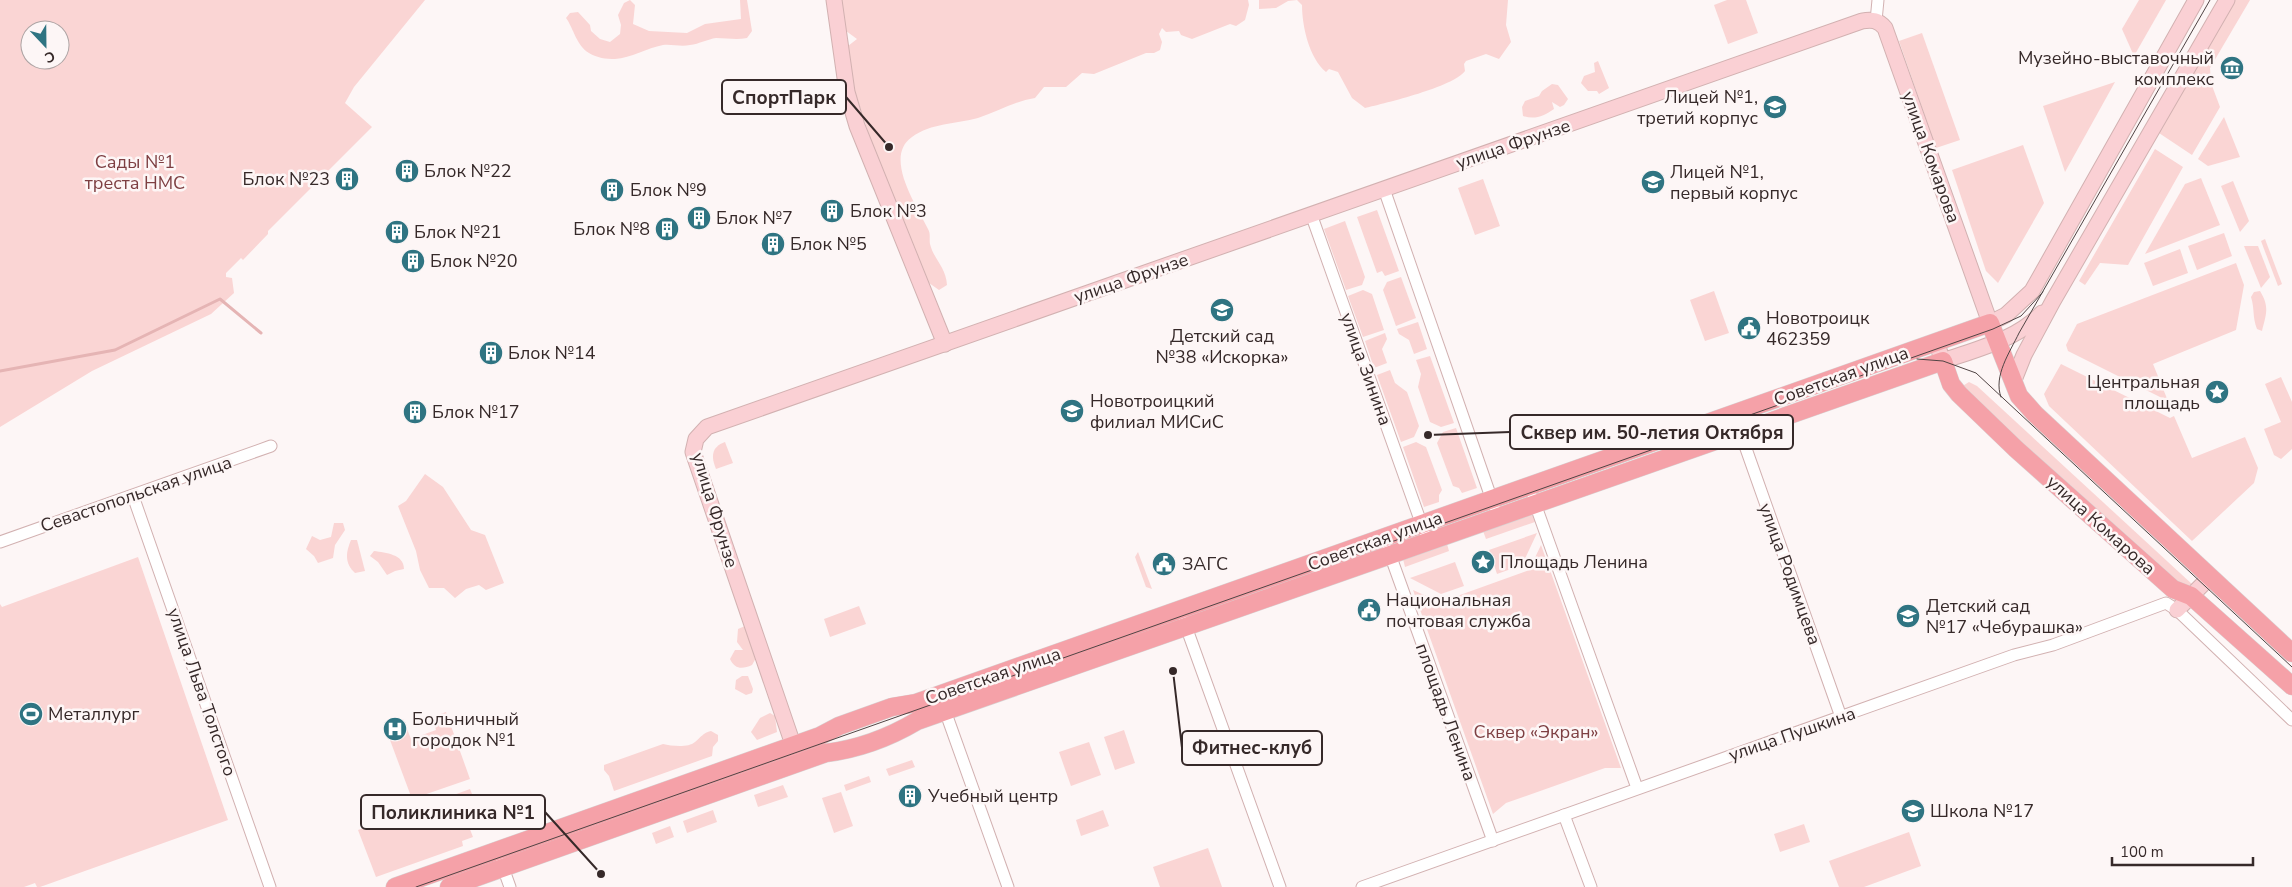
<svg xmlns="http://www.w3.org/2000/svg" width="2292" height="887" viewBox="0 0 2292 887" font-family="'Nunito Sans',sans-serif">
<style>
.green{fill:#fad5d4;fill-rule:evenodd}
.lines{fill:none;stroke-linecap:round;stroke-linejoin:round}
.stream{stroke:#e5b4b4;stroke-width:3}
.street-casing{stroke:#d2b1b1;stroke-width:13}
.secondary-casing{stroke:#d2b1b1;stroke-width:17}
.primary-casing{stroke:#d7d4d4;stroke-width:19}
.street{stroke:#fff;stroke-width:11}
.secondary{stroke:#fad0d4;stroke-width:15}
.primary{stroke:#f5a1a8;stroke-width:18}
.tram{stroke:#504444;stroke-width:1}
.labels{text-anchor:middle;stroke-width:5;stroke-linejoin:round;paint-order:stroke}
.poi-label{font-size:18px;fill:#362929;stroke:#fdf6f6;text-anchor:start}
.street-label{font-size:18px;fill:#362929;stroke:#fdf6f6}
.park-label{font-size:18px;fill:#7e3f42;stroke:#fdf6f6}
.leader{fill:none;stroke:#362929;stroke-width:2}
.callout-dot{fill:#362929;stroke:#fdf6f6;stroke-width:2}
.callout{fill:#fdf6f6;stroke:#362929;stroke-width:2}
.callout-label{font-size:19px;text-anchor:middle;font-weight:bold;fill:#362929}
</style>
<rect width="100%" height="100%" fill="#fdf6f6"/>
<!-- green -->
<g class="green">
<path d="M0,0H425L354,87L345,103L372,127L268,231V234L243,260L241,258L226,273V277L232,278L234,293L211,314L92,371L0,427ZM30,30H60V60H30Z"/>
<path d="M630,0L635,5L633,24L649,31L687,33L705,24L741,19L740,0H747L752,31L747,38C736,40 727,38 716,38C708,39 699,44 690,45C681,47 672,44 663,45C647,48 631,58 615,59C606,59 597,58 589,53C576,45 574,29 566,18L570,13L578,12L590,25L591,31L600,39L610,42L620,34L621,25L618,15L624,3Z"/>
<path d="M841,0H1248L1249,5L1245,20L1236,26L1230,24L1192,39L1181,35L1179,31L1166,32L1162,28L1159,34L1162,42L1160,50L1154,53H1146L1094,74L1082,73L1066,87H1044L1035,98C1015,101 997,112 978,118C956,124 931,123 912,137C883,157 917,206 928,229C931,234 929,239 930,244C934,260 946,267 947,285L939,290L929,283L882,175L850,76L847,58L848,46L857,39L842,28Z"/>
<path d="M1259,0H1508L1506,25L1511,42L1499,59L1486,54L1466,61L1464,64L1465,71C1453,87 1386,103 1365,108L1352,98L1338,72L1329,69L1326,72C1309,58 1302,26 1302,5L1297,0L1288,1L1276,8L1259,9Z"/>
<polygon points="1727,0 1746,0 1758,33 1728,44 1714,5"/>
<polygon points="2139,0 2166,0 2134,56 2122,29"/>
<polygon points="2233,0 2250,0 2210,68 2211,83 2220,107 2192,155 2159,133"/>
<polygon points="1922,33 1960,140 1936,148 1899,41"/>
<polygon points="1598,61 1609,88 1599,94 1597,91 1588,91 1581,83 1584,76 1595,72 1594,63"/>
<polygon points="2115,82 2065,172 2043,106"/>
<path d="M1552,84L1558,85L1568,99L1564,105L1560,107L1552,102L1554,109C1544,116 1535,120 1523,116L1522,107L1525,101L1539,96L1542,91Z"/>
<polygon points="2224,117 2240,157 2208,166 2198,159"/>
<polygon points="2023,145 2044,203 1998,283 1986,271 1952,170"/>
<polygon points="2155,149 2183,167 2128,265 2100,263 2085,285 2079,281"/>
<polygon points="2201,178 2220,225 2145,254 2185,184"/>
<polygon points="1483,179 1500,226 1475,235 1458,188"/>
<polygon points="2233,181 2249,221 2240,232 2221,186"/>
<polygon points="1377,210 1399,271 1385,276 1382,271 1377,273 1357,217"/>
<polygon points="1345,221 1365,277 1362,285 1346,290 1324,229"/>
<polygon points="2224,233 2232,256 2197,270 2188,246"/>
<polygon points="2265,239 2282,284 2278,286 2261,241"/>
<polygon points="2244,246 2258,246 2270,277 2261,288"/>
<polygon points="2180,249 2188,273 2153,286 2144,263"/>
<polygon points="2236,263 2244,285 2236,330 2153,364 2168,401 2068,351 2066,345 2077,324"/>
<polygon points="1401,277 1416,318 1396,326 1383,290 1387,282"/>
<polygon points="1363,290 1372,294 1384,330 1363,337 1348,296"/>
<polygon points="1714,291 1729,333 1705,341 1690,300"/>
<path d="M2260,291C2270,307 2266,315 2262,331L2257,329C2252,316 2255,310 2251,297L2254,292Z"/>
<polygon points="1418,322 1427,349 1414,354 1409,340 1399,334 1397,329"/>
<polygon points="1385,333 1387,339 1382,349 1387,363 1374,368 1365,341"/>
<polygon points="1430,356 1454,423 1441,427 1430,422 1418,387 1421,374 1416,360"/>
<polygon points="2061,364 2170,418 2174,416 2192,458 2245,437 2258,468 2254,483 2192,541 2049,406 2044,394"/>
<polygon points="1390,370 1395,383 1407,392 1419,426 1414,437 1401,442 1377,375"/>
<polygon points="2281,377 2292,402 2292,449 2281,459 2274,455 2264,429 2281,422 2265,384"/>
<polygon points="1969,382 1977,386 2193,585 2176,587 1961,387"/>
<polygon points="1456,428 1477,488 1462,493 1459,488 1453,486 1437,443 1443,432"/>
<path d="M725,442L733,463L716,469C711,457 711,447 725,442Z"/>
<polygon points="1416,442 1426,447 1442,490 1439,495 1439,502 1424,507 1403,447"/>
<polygon points="425,474 443,487 471,530 485,535 504,583 486,590 479,585 466,589 455,598 444,588 429,588 420,570 416,551 398,506 406,501"/>
<polygon points="1532,514 1535,522 1486,539 1483,531"/>
<polygon points="334,523 343,523 345,530 335,545 333,558 318,563 314,556 306,549 312,536 320,540 331,537"/>
<polygon points="1537,533 1522,565 1497,574 1489,550"/>
<path d="M351,540H357L365,571L355,573C344,563 346,552 351,540Z"/>
<polygon points="1447,544 1449,551 1405,567 1403,559"/>
<polygon points="1541,545 1621,768 1605,768 1506,803 1493,814 1413,590 1433,599 1435,604 1532,569 1531,566"/>
<path d="M374,551C386,553 404,554 404,569L395,571L387,575L378,562L370,556Z"/>
<polygon points="1138,552 1152,589 1146,587 1135,557"/>
<polygon points="138,557 228,820 40,887 37,887 35,883 24,887 0,887 0,604 2,607"/>
<polygon points="1455,562 1464,586 1441,594 1410,578"/>
<polygon points="859,606 866,624 830,637 824,619"/>
<path d="M745,626L756,658L752,665C743,669 735,670 730,659L735,650H743L737,642L738,629Z"/>
<polygon points="742,676 748,676 753,689 752,693 746,695 735,689 736,680"/>
<polygon points="446,712 470,779 412,799 384,724 403,719 411,739 436,730 432,717"/>
<polygon points="770,713 775,716 777,732 757,740 751,732 760,718"/>
<polygon points="1124,730 1135,763 1115,770 1104,737"/>
<path d="M711,731L718,735V741L713,747L712,756L614,791L609,776L604,770V765L663,744C672,746 688,748 695,742C701,737 703,733 711,731Z"/>
<polygon points="1089,742 1101,775 1071,786 1059,752"/>
<polygon points="912,760 915,767 889,776 886,769"/>
<polygon points="869,776 871,782 846,791 844,785"/>
<polygon points="783,785 788,797 758,807 754,795"/>
<polygon points="470,789 476,804 462,809 473,837 462,841 463,846 376,877 358,830"/>
<polygon points="841,792 853,826 834,833 822,798"/>
<polygon points="713,810 717,822 687,833 683,821"/>
<polygon points="1103,810 1109,826 1081,836 1076,820"/>
<polygon points="1804,824 1810,842 1780,852 1774,834"/>
<polygon points="670,826 674,837 656,844 652,833"/>
<polygon points="1909,832 1921,866 1864,887 1839,887 1829,861"/>
<polygon points="1208,848 1222,887 1160,887 1153,867"/>
</g>
<g class="lines">
<!-- stream -->
<polyline class="stream" points="0,371 115,350 220,299 261,333"/>
<!-- street casing -->
<g class="street-casing">
<g id="street">
<polyline points="1876,21 1878,0"/>
<polyline points="1384,189 1494,506"/>
<polyline points="1311,214 1424,531"/>
<polyline points="1738,426 1841,717"/>
<polyline points="133,496 270,887"/>
<polyline points="1533,498 1637,788"/>
<polyline points="0,542 271,446"/>
<polyline points="1388,549 1493,841"/>
<polyline points="1184,621 1280,887"/>
<polyline points="943,705 1008,887"/>
<polyline points="1564,815 1591,887"/>
<polyline points="501,862 510,887"/>
<polyline points="1362,887 2014,655 2053,645 2166,603 2177,610 2292,720"/>
</g>
</g>
<!-- secondary casing -->
<g class="secondary-casing">
<g id="secondary">
<polyline points="834,0 847,92 857,126 945,344"/>
<path d="M1936,342L1943,361C1977,349 2016,340 2042,313"/>
<polyline points="2014,380 2024,355 2053,301 2227,0"/>
<polyline points="2177,610 2210,577"/>
<path d="M799,762L693,452L696,439L707,427L1862,21C1872,19 1878,20 1885,28L1990,323L2006,315L2032,291L2196,0"/>
</g>
</g>
<!-- primary casing -->
<g class="primary-casing">
<g id="primary">
<polyline points="395,887 820,736 839,726 892,707 916,703 1990,323 2019,396 2035,414 2292,653"/>
<path d="M449,887L826,753C858,749 890,737 917,721L1943,361L1951,384L1959,394L2016,449L2173,589L2191,596L2292,686"/>
</g>
</g>
<!-- street -->
<use href="#street" class="street"/>
<!-- secondary -->
<use href="#secondary" class="secondary"/>
<!-- primary -->
<use href="#primary" class="primary"/>
<!-- tram -->
<g class="tram">
<polyline points="1917,359 1943,361 1976,373 2292,667"/>
<path d="M2001,397C1993,376 2010,352 2019,333L2210,0"/>
<polyline points="416,887 1993,329 2021,316 2043,292"/>
</g>
</g>
<!-- icons -->
<defs>
<g id="museum-disc" transform="scale(1.25)"><circle r="9.5" fill="#2f7482" stroke="#fdf6f6"/><path d="M0-6L6-3V-2H-6V-3ZM-5-1h2V3h-2ZM-1-1h2V3h-2ZM3-1h2V3H3ZM-6 4H6V6H-6Z" fill="#fff"/></g>
<g id="school-disc" transform="scale(1.25)"><circle r="9.5" fill="#2f7482" stroke="#fdf6f6"/><path d="M0-5L7-2L0 1L-7-2ZM-4 1L0 2.5L4 1V4Q0 6-4 4Z" fill="#fff"/></g>
<g id="building-disc" transform="scale(1.25)"><circle r="9.5" fill="#2f7482" stroke="#fdf6f6"/><path d="M-4-6H4V6H1V3H-1V6H-4ZM-2.5-4.3h1.7v1.8h-1.7ZM.8-4.3h1.7v1.8H.8ZM-2.5-1h1.7V.8h-1.7ZM.8-1h1.7V.8H.8Z" fill="#fff"/></g>
<g id="civic-disc" transform="scale(1.25)"><circle r="9.5" fill="#2f7482" stroke="#fdf6f6"/><path d="M-.6-6.5H3V-4.5H.6V-3L4-1V1h2V6H-6V1h2V-1L-.6-3ZM-1.2 2.5V6h2.4V2.5Z" fill="#fff"/></g>
<g id="sight-disc" transform="scale(1.25)"><circle r="9.5" fill="#2f7482" stroke="#fdf6f6"/><path d="M0-6L1.8-2.2L6-1.7L2.9 1.2L3.7 5.4L0 3.3L-3.7 5.4L-2.9 1.2L-6-1.7L-1.8-2.2Z" fill="#fff"/></g>
<g id="university-disc" transform="scale(1.25)"><circle r="9.5" fill="#2f7482" stroke="#fdf6f6"/><path d="M0-5L7-2L0 1L-7-2ZM-4 1L0 2.5L4 1V4Q0 6-4 4Z" fill="#fff"/></g>
<g id="stadium-disc" transform="scale(1.25)"><circle r="9.5" fill="#2f7482" stroke="#fdf6f6"/><path d="M0-5a6.5 5 0 1 0 0 10a6.5 5 0 1 0 0-10ZM-3.5-1.8h7v3.6h-7Z" fill="#fff"/></g>
<g id="hospital-disc" transform="scale(1.25)"><circle r="9.5" fill="#2f7482" stroke="#fdf6f6"/><path d="M-5-5h3v3.5h4V-5h3V5h-3V1.5h-4V5h-3Z" fill="#fff"/></g>
</defs>
<g fill-rule="evenodd">
<use href="#museum-disc" x="2232" y="68"/>
<use href="#school-disc" x="1775" y="107"/>
<use href="#building-disc" x="407" y="171"/>
<use href="#building-disc" x="347" y="179"/>
<use href="#school-disc" x="1653" y="182"/>
<use href="#building-disc" x="612" y="190"/>
<use href="#building-disc" x="832" y="211"/>
<use href="#building-disc" x="699" y="218"/>
<use href="#building-disc" x="667" y="229"/>
<use href="#building-disc" x="397" y="232"/>
<use href="#building-disc" x="773" y="244"/>
<use href="#building-disc" x="413" y="261"/>
<use href="#school-disc" x="1222" y="310"/>
<use href="#civic-disc" x="1749" y="328"/>
<use href="#building-disc" x="491" y="353"/>
<use href="#sight-disc" x="2217" y="392"/>
<use href="#university-disc" x="1072" y="411"/>
<use href="#building-disc" x="415" y="412"/>
<use href="#sight-disc" x="1483" y="562"/>
<use href="#civic-disc" x="1164" y="564"/>
<use href="#civic-disc" x="1369" y="610"/>
<use href="#school-disc" x="1908" y="616"/>
<use href="#stadium-disc" x="31" y="714"/>
<use href="#hospital-disc" x="395" y="729"/>
<use href="#building-disc" x="910" y="796"/>
<use href="#school-disc" x="1913" y="811"/>
</g>
<g class="labels">
<!-- poi labels -->
<g class="poi-label">
<text x="2214" y="64" text-anchor="end">Музейно-выставочный<tspan x="2214" dy="21">комплекс</tspan></text>
<text x="1758" y="103" text-anchor="end">Лицей №1,<tspan x="1758" dy="21">третий корпус</tspan></text>
<text x="424" y="177">Блок №22</text>
<text x="1670" y="178">Лицей №1,<tspan x="1670" dy="21">первый корпус</tspan></text>
<text x="330" y="185" text-anchor="end">Блок №23</text>
<text x="630" y="196">Блок №9</text>
<text x="850" y="217">Блок №3</text>
<text x="716" y="224">Блок №7</text>
<text x="650" y="235" text-anchor="end">Блок №8</text>
<text x="414" y="238">Блок №21</text>
<text x="790" y="250">Блок №5</text>
<text x="430" y="267">Блок №20</text>
<text x="1766" y="324">Новотроицк<tspan x="1766" dy="21">462359</tspan></text>
<text x="1222" y="342" text-anchor="middle">Детский сад<tspan x="1222" dy="21">№38 «Искорка»</tspan></text>
<text x="508" y="359">Блок №14</text>
<text x="2200" y="388" text-anchor="end">Центральная<tspan x="2200" dy="21">площадь</tspan></text>
<text x="1090" y="407">Новотроицкий<tspan x="1090" dy="21">филиал МИСиС</tspan></text>
<text x="432" y="418">Блок №17</text>
<text x="1500" y="568">Площадь Ленина</text>
<text x="1182" y="570">ЗАГС</text>
<text x="1386" y="606">Национальная<tspan x="1386" dy="21">почтовая служба</tspan></text>
<text x="1926" y="612">Детский сад<tspan x="1926" dy="21">№17 «Чебурашка»</tspan></text>
<text x="48" y="720">Металлург</text>
<text x="412" y="725">Больничный<tspan x="412" dy="21">городок №1</tspan></text>
<text x="928" y="802">Учебный центр</text>
<text x="1930" y="817">Школа №17</text>
</g>
<!-- street labels -->
<g class="street-label">
<text transform="translate(1513 144) rotate(-19)" y="6">улица Фрунзе</text>
<text transform="translate(1931 157) rotate(70)" y="6">улица Комарова</text>
<text transform="translate(1131 278) rotate(-19)" y="6">улица Фрунзе</text>
<text transform="translate(1366 369) rotate(70)" y="6">улица Зинина</text>
<text transform="translate(1841 376) rotate(-20)" y="6">Советская улица</text>
<text transform="translate(136 494) rotate(-19)" y="6">Севастопольская улица</text>
<text transform="translate(715 510) rotate(73)" y="6">улица Фрунзе</text>
<text transform="translate(2101 525) rotate(42)" y="6">улица Комарова</text>
<text transform="translate(1375 541) rotate(-20)" y="6">Советская улица</text>
<text transform="translate(1790 574) rotate(70)" y="6">улица Родимцева</text>
<text transform="translate(993 676) rotate(-19)" y="6">Советская улица</text>
<text transform="translate(202 692) rotate(71)" y="6">улица Льва Толстого</text>
<text transform="translate(1446 712) rotate(70)" y="6">площадь Ленина</text>
<text transform="translate(1792 734) rotate(-19)" y="6">улица Пушкина</text>
</g>
<!-- park labels -->
<g class="park-label">
<text x="135" y="168">Сады №1<tspan x="135" dy="21">треста НМС</tspan></text>
<text x="1536" y="738">Сквер «Экран»</text>
</g>
</g>
<!-- callouts -->
<path class="leader" d="M889 147L846 97M1428 435L1510 432M1173 671L1182 748M601 874L545 812"/>
<g class="callout-dot">
<circle cx="889" cy="147" r="5"/>
<circle cx="1428" cy="435" r="5"/>
<circle cx="1173" cy="671" r="5"/>
<circle cx="601" cy="874" r="5"/>
</g>
<g class="callout">
<rect x="722" y="80" width="124" height="34" rx="5"/>
<rect x="1510" y="415" width="283" height="34" rx="5"/>
<rect x="1182" y="731" width="140" height="34" rx="5"/>
<rect x="361" y="795" width="184" height="34" rx="5"/>
</g>
<g class="callout-label">
<text x="784" y="104">СпортПарк</text>
<text x="1652" y="439">Сквер им. 50-летия Октября</text>
<text x="1252" y="754">Фитнес-клуб</text>
<text x="453" y="819">Поликлиника №1</text>
</g>
<!-- north arrow -->
<g transform="translate(45 45) rotate(158)"><circle r="24" fill="#fdf6f6" stroke="#ada4a4"/>
<path d="M0-4L9 19L0 12L-9 19Z" fill="#2f7482"/>
<text y="-8" font-size="14" font-weight="bold" text-anchor="middle" fill="#362929">С</text>
</g>
<!-- scale -->
<path d="M2112 857v8h141v-8" fill="none" stroke="#362929" stroke-width="2.5"/>
<text x="2120" y="857" font-size="15" fill="#362929" stroke="#fdf6f6" stroke-width="4" paint-order="stroke">100 m</text>
</svg>
